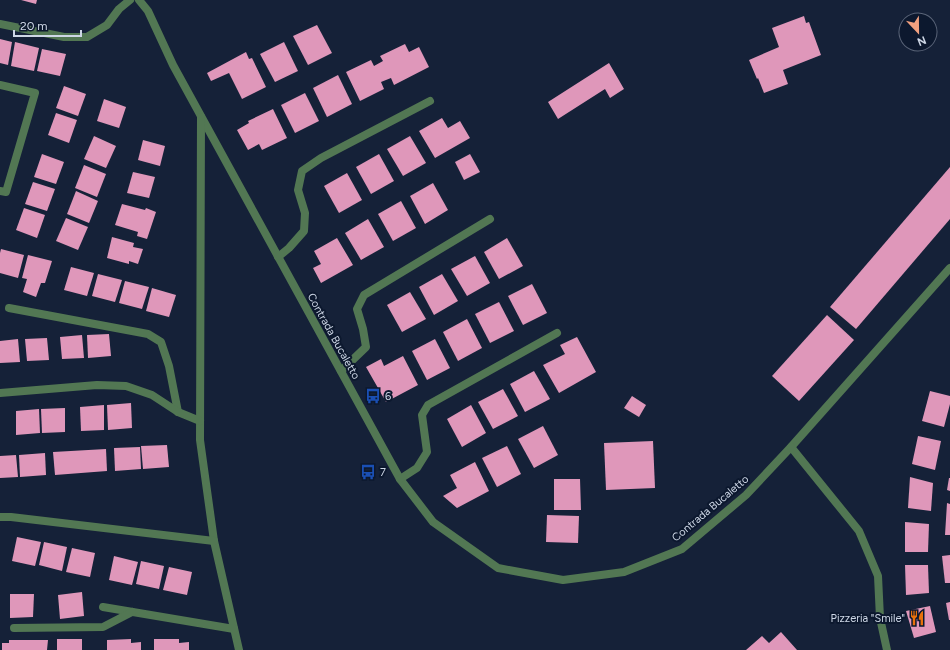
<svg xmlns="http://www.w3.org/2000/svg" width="950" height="650" viewBox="0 0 950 650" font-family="Figtree,sans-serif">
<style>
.building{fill:#df97ba}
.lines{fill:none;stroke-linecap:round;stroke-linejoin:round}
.street{stroke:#527753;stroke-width:8}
.labels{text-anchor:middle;stroke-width:4;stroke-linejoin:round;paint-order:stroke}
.street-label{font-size:11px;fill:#ced7e6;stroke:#0c182e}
.poi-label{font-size:11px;fill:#ced7e6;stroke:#0c182e;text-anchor:start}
</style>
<rect width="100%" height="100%" fill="#152138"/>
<!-- building -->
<g class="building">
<polygon points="21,0 37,0 36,4"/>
<polygon points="804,16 806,23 809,22 821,55 783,70 788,84 764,93 758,78 757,79 749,60 779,47 772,28"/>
<polygon points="317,25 332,53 308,65 293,36"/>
<polygon points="0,39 12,42 8,65 0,63"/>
<polygon points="15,42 39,48 34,71 11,66"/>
<polygon points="284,42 298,71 275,82 260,54"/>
<polygon points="405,44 409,52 419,47 429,67 394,85 391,78 381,82 384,89 360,101 346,72 371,60 374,66 383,61 380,56"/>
<polygon points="42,49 66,54 60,76 37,71"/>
<polygon points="246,52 249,59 252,58 266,87 242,99 229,73 211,81 207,73"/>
<polygon points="609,63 624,89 610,98 605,89 558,119 548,102"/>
<polygon points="338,75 352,104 327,117 313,88"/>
<polygon points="64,86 86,94 78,116 56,108"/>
<polygon points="305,93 319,121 295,133 281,105"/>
<polygon points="104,99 126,107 119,128 97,121"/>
<polygon points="273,109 287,138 262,150 259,144 248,150 237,130 249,123 248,121"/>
<polygon points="56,113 77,120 69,143 48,135"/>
<polygon points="442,118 448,128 460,121 470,138 435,158 419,131"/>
<polygon points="94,136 116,146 106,168 84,159"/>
<polygon points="410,136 426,163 403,176 387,149"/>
<polygon points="143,140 165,146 160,166 138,160"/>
<polygon points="42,154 64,162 56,184 34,177"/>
<polygon points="379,154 394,181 371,194 356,167"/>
<polygon points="470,154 480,172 464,180 455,162"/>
<polygon points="84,165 106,174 97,197 75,188"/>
<polygon points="950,167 950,219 856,329 830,307"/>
<polygon points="133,172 155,177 149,198 127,193"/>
<polygon points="347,173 362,200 339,213 324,186"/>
<polygon points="33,182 55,189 47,211 25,204"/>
<polygon points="433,183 448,210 425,224 410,196"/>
<polygon points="76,191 98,201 89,223 67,214"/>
<polygon points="401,201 416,228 393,241 378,214"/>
<polygon points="122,204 145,210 146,208 156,212 147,239 137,236 138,232 115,225"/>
<polygon points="24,208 45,215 37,238 16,230"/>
<polygon points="66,218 88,227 78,250 56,241"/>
<polygon points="368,219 384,247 361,260 345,233"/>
<polygon points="112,237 134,243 133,247 143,249 138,264 129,261 129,264 107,258"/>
<polygon points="337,238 353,265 321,283 313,268 321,264 314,251"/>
<polygon points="507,238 523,266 499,279 484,252"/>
<polygon points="1,249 24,255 18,278 0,273 0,253"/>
<polygon points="28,255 52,261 45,283 41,283 36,297 23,292 27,279 22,278"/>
<polygon points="475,256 490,283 467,296 451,269"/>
<polygon points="71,267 94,273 87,296 64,290"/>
<polygon points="98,274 122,280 115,302 92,296"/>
<polygon points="442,274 458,301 434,315 419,287"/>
<polygon points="125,281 149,287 142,309 119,303"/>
<polygon points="532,284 547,313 523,325 508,296"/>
<polygon points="152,288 176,295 169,317 146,311"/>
<polygon points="410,292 426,319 402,332 387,305"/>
<polygon points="499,302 514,331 490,343 475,314"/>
<polygon points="827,315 854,340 799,401 772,376"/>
<polygon points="467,319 482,348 458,361 443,332"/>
<polygon points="109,334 111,356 88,358 87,335"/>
<polygon points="82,335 84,358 62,359 60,337"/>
<polygon points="577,337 596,372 559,393 543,365 565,354 560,345"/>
<polygon points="47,338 49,360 27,361 25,339"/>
<polygon points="18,339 20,362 0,363 0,341"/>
<polygon points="435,339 450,368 427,380 412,351"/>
<polygon points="403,356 418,385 386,402 366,367 381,359 384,366"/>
<polygon points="534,371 550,399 525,412 510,384"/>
<polygon points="503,389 518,416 493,429 478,402"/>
<polygon points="930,391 950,396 950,404 944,427 922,421"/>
<polygon points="632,396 646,405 639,417 624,408"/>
<polygon points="131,403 132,428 108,430 107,405"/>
<polygon points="104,405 104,430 81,431 80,407"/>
<polygon points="471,405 486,433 462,447 447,419"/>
<polygon points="65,408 65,432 42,433 41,409"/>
<polygon points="39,409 40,433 16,435 16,411"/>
<polygon points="543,426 558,455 534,468 518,439"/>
<polygon points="918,436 941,441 935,470 912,464"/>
<polygon points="653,441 655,488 606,490 604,443"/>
<polygon points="167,445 169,467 143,469 141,446"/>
<polygon points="507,446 521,474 497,487 482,458"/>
<polygon points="140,447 141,469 115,471 114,448"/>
<polygon points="106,449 107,471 55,475 53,452"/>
<polygon points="45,453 46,475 20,477 19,455"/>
<polygon points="16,455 18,477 0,478 0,456"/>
<polygon points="475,462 489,491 457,508 443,496 457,488 450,475"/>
<polygon points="910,477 933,483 931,511 908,508"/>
<polygon points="949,478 950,478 950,491 947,490"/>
<polygon points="554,479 580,479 581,510 554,510"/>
<polygon points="947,503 950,504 950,535 945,535"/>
<polygon points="547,515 579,516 578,543 546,542"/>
<polygon points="905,522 929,524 928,552 905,552"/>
<polygon points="17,537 41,542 35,566 12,561"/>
<polygon points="44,542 67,547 62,571 39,565"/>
<polygon points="72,548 95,553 90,577 66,572"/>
<polygon points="950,555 950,583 945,583 942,556"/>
<polygon points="114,556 138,562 132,585 109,580"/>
<polygon points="141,561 164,566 159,589 136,584"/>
<polygon points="905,565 928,565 929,593 906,595"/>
<polygon points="169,567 192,572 187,595 163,590"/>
<polygon points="82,592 84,616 60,619 58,595"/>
<polygon points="10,594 34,594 33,617 10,618"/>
<polygon points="950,602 950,620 949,620 946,603"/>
<polygon points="930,606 936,632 914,638 906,611"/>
<polygon points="781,632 797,650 746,650 762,636 769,643"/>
<rect x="57" y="639" width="25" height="11"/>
<polygon points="131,639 131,643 141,642 141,650 107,650 107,640"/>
<polygon points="154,639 179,639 179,643 189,642 189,650 154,650"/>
<polygon points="9,640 48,640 47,650 2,650 2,643 9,643"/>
</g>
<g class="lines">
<!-- street -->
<g class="street">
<polyline points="139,0 148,11 173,65 400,479 433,522 498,568 563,580 624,572 682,549 746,495 791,447 950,268"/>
<polyline points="0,24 64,37 87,37 107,25 119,9 130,0"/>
<polyline points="0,85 35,93 6,192 0,191"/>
<polyline points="201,117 200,440 214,541 239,650"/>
<polyline points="278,257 289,248 304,231 305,213 298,190 302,171 321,158 430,101"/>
<polyline points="9,308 148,334 161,342 169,366 178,412"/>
<polyline points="341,371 366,347 363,329 357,309 364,295 490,219"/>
<polyline points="0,393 97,385 126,386 152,395 178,412 200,421"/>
<polyline points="791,447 859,531 878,576 880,618 887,650"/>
<polyline points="400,479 417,468 427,452 422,415 428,405 557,333"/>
<polyline points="0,517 11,517 214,541"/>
<polyline points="103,607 234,629"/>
<polyline points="14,628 103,627 132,612"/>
</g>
</g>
<!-- icons -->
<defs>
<g id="bus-bare" transform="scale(1.2)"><path d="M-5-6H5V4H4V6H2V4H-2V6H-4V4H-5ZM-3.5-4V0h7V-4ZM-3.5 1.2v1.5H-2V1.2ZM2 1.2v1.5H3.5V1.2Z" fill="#1a4fb4" stroke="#0c182e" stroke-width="2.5" paint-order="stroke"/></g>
<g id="restaurant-bare" transform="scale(1.2)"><path d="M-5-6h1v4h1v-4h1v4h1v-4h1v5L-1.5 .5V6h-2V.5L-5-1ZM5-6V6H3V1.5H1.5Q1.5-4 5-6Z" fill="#e8710a" stroke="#0c182e" stroke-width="2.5" paint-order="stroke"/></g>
</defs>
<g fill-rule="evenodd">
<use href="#bus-bare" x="373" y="396"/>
<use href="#bus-bare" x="368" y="472"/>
<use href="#restaurant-bare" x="917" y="618"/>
</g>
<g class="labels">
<!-- street labels -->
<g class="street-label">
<text transform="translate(334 336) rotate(61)" y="4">Contrada Bucaletto</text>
<text transform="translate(710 508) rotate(-40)" y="4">Contrada Bucaletto</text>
</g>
<!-- poi labels -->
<g class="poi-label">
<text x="385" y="400">6</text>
<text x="380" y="476">7</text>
<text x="905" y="622" text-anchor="end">Pizzeria "Smile"</text>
</g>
</g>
<!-- north arrow -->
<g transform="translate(918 32) rotate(158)"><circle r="19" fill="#0c182e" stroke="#5a6478"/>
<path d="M0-3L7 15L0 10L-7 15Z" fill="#f2a07f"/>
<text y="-6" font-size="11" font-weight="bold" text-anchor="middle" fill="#ced7e6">N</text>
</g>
<!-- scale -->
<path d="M14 30v6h67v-6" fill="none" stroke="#ced7e6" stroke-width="2"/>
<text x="20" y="30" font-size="12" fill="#ced7e6" stroke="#0c182e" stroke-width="3" paint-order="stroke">20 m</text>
</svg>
